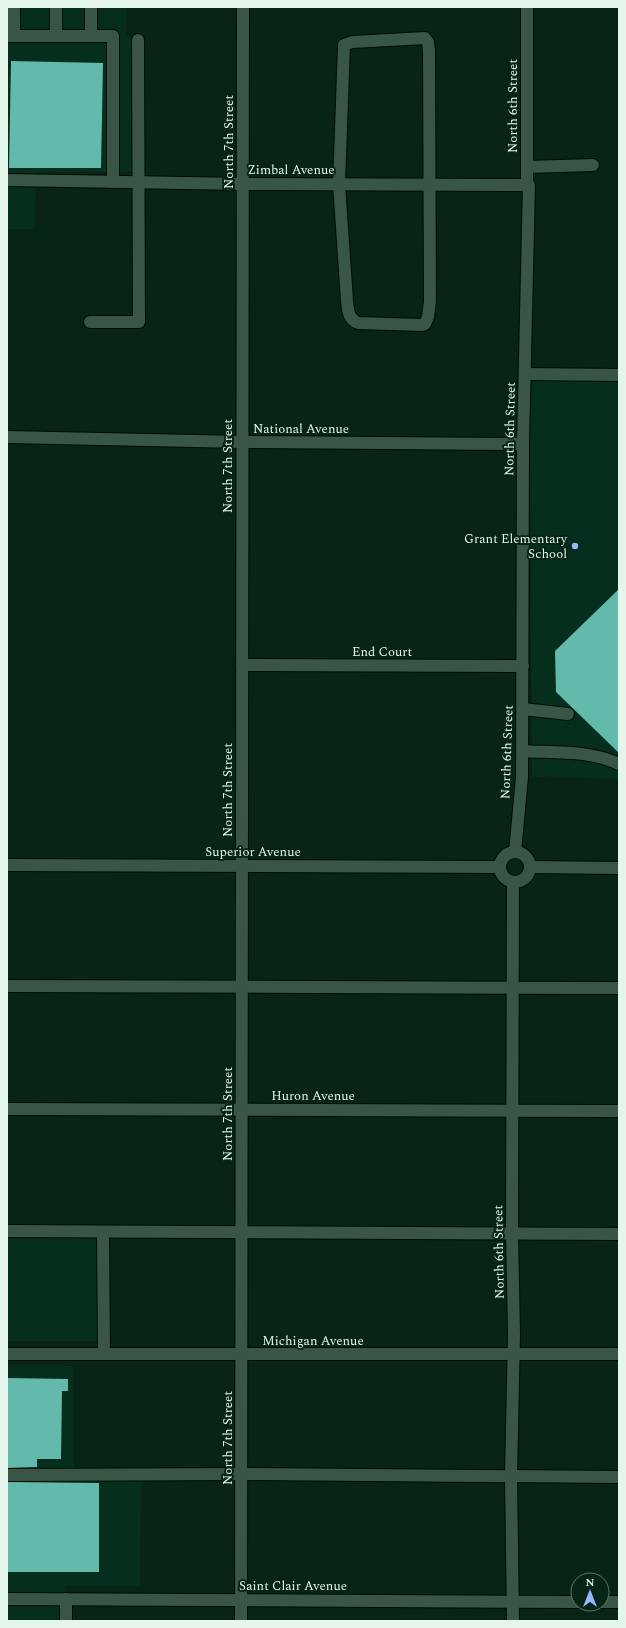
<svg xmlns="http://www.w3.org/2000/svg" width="626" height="1628" font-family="Spectral,serif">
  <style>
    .built { fill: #062e1d }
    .building { fill: #63baac }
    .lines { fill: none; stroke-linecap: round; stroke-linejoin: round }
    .minor-casing { stroke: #000d04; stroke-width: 14 }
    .minor { stroke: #385546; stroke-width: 12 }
    .poi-dot { fill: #96b6fd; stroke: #072417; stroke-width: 1.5 }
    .labels { text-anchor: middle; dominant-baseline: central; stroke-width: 4; stroke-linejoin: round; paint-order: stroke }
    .street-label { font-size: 13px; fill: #e4f5eb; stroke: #072417 }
    .poi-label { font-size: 13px; fill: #e4f5eb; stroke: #072417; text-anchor: end }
  </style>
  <rect width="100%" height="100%" fill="#072417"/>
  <!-- built -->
  <g class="built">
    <polygon points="7,7 126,7 126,36 135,37 137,172 36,172 35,229 7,229"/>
    <polygon points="535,380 619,380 619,779 532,777 530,397 532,383"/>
    <polygon points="7,1235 99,1235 100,1341 7,1341"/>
    <polygon points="7,1365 73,1366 74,1479 141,1480 140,1586 65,1586 64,1621 7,1621"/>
  </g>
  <!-- building -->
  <g class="building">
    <polygon points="11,61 103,63 101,168 9,168"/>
    <polygon points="619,589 619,753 556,692 555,651"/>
    <polygon points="7,1378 68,1379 68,1391 62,1391 61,1459 37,1459 37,1467 7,1468"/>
    <polygon points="7,1482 99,1483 99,1572 7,1572"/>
  </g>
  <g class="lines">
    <defs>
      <g id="minor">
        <polyline points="14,7 14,36"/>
        <polyline points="91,7 91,36"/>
        <polyline points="7,36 113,36 113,182"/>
        <polyline points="56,36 56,7"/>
        <path d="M 425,38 L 428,42 L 429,51 L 430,301 L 428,317 L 425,324 L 422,325 L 358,323 C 348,319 348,310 347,301 L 339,184 L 344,45 L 352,42 Z"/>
        <polyline points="527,167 593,165"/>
        <polyline points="7,180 243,184 527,185"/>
        <polyline points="90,322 139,322 138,40"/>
        <polyline points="525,374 619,375"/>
        <polyline points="7,437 242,442 523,444"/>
        <polyline points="242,665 523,666"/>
        <polyline points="523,709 568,714"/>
        <path d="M 522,751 C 554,753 590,750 619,764"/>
        <polyline points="515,852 522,777 523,444 529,185 527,185 527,7"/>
        <circle cx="515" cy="867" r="15"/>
        <polyline points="7,865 500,867"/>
        <polyline points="530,867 619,868"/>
        <polyline points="7,986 619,988"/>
        <polyline points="7,1109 619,1111"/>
        <polyline points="7,1231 619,1234"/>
        <polyline points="103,1232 104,1354"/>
        <polyline points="7,1354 619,1354"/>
        <polyline points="7,1475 242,1474 619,1477"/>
        <polyline points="7,1599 578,1602"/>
        <polyline points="602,1602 619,1602"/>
        <polyline points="66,1621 66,1599"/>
        <polyline points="241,1621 243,7"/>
        <polyline points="513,1621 511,1477 514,1334 512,1233 513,882"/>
      </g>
    </defs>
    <!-- minor casing -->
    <use href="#minor" class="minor-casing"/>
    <!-- minor -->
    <use href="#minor" class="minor"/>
  </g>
  <!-- markers -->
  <circle class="poi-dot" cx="575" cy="546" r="4"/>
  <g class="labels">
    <!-- street labels -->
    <g class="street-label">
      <text transform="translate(513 106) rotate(-90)">North 6th Street</text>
      <text transform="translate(229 142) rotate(-90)">North 7th Street</text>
      <text x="291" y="170">Zimbal Avenue</text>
      <text x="301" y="429">National Avenue</text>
      <text transform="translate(510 429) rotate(-89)">North 6th Street</text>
      <text transform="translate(228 466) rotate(-90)">North 7th Street</text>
      <text x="382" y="652">End Court</text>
      <text transform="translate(507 752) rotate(-88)">North 6th Street</text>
      <text transform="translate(228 790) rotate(-90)">North 7th Street</text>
      <text x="253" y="852">Superior Avenue</text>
      <text x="313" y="1096">Huron Avenue</text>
      <text transform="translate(228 1114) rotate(-90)">North 7th Street</text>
      <text transform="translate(499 1252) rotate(-91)">North 6th Street</text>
      <text x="313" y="1341">Michigan Avenue</text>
      <text transform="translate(228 1438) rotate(-90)">North 7th Street</text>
      <text x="293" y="1586">Saint Clair Avenue</text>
    </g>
    <!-- poi labels -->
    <g class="poi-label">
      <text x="567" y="539">Grant Elementary<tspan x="567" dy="15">School</tspan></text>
    </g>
  </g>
  <!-- border -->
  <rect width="626" height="1628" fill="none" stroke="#e4f5eb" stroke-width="16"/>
  <!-- north arrow -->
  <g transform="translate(590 1592)"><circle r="19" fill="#072417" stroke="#5f786c"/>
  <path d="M0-3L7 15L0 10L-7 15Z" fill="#96b6fd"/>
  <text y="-6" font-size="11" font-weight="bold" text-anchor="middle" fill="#e4f5eb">N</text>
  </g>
</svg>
